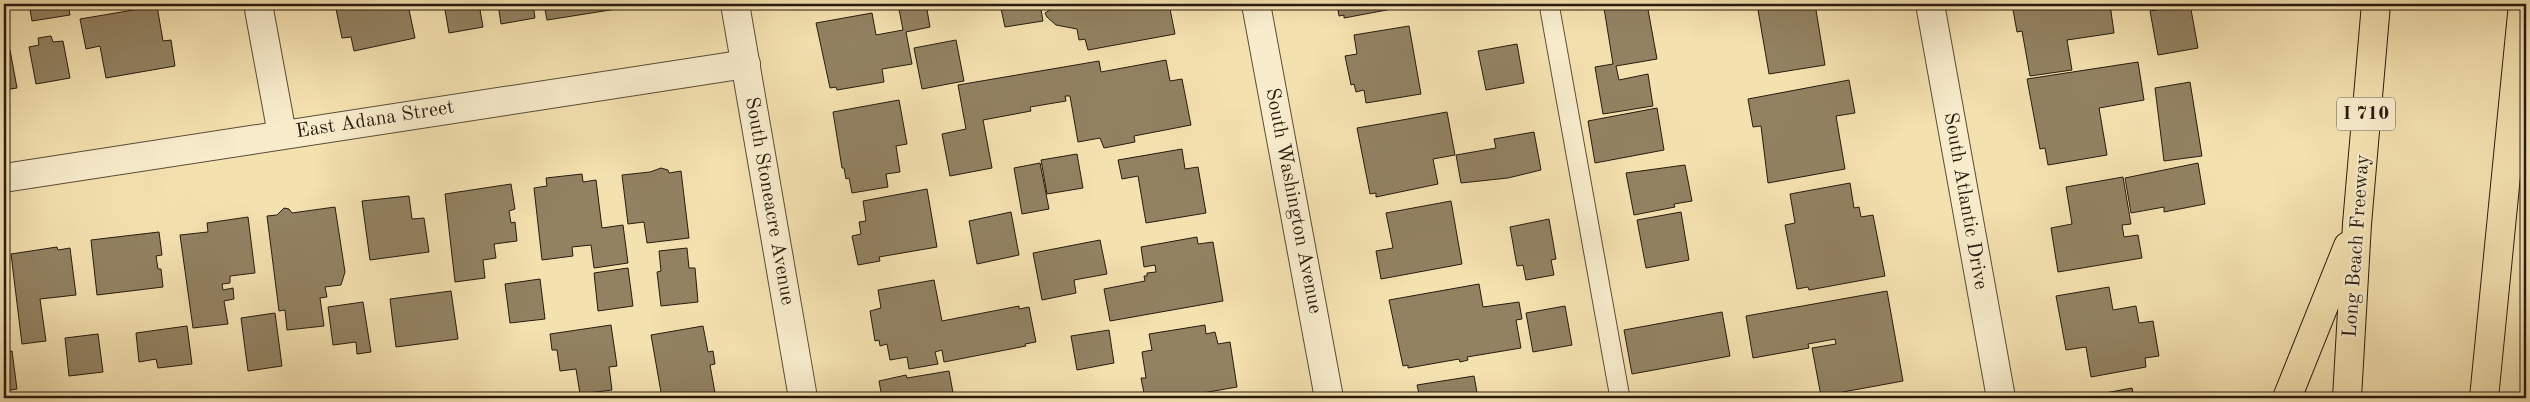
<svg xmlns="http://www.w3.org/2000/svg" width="2530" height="402" font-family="'Old Standard TT',serif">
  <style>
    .building { fill: #928262; stroke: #281b0d }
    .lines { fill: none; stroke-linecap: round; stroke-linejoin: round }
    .lane-casing { stroke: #5b4c36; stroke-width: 21 }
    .street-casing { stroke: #5b4c36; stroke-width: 30 }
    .highway-casing { stroke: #281b0d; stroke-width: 30 }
    .lane { stroke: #f8eccc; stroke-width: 19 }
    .street { stroke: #f8eccc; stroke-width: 28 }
    .highway { stroke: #f4e1b0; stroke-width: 28 }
    .labels { text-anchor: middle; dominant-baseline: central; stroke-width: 4.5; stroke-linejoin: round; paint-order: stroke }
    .shield { fill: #f8eccc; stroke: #665a46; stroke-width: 1 }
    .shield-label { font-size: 19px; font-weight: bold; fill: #281b0d }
    .street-label { font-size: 20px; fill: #281b0d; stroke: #f8eccc }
  </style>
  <rect width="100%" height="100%" fill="#f4e1b0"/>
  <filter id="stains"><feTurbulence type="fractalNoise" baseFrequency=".004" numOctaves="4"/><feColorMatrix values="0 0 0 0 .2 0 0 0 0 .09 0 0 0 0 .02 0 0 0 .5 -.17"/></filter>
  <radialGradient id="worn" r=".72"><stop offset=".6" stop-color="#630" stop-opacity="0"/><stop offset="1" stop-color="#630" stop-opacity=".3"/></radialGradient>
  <!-- building -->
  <g class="building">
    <polygon points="29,4 68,4 70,15 32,21"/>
    <polygon points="335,4 395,4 396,7 408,5 415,38 354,51 351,37 342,38"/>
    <polygon points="444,4 479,4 483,27 449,33"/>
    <polygon points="498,4 533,4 535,18 501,24"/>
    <polygon points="544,4 641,4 642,5 547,20"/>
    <polygon points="898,4 926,4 930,27 906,32 912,64 882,69 884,82 837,90 836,87 830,88 816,23 872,13 876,35 903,30"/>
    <polygon points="1000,4 1040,4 1043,21 1005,27"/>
    <polygon points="1060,4 1169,4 1175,34 1088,50 1085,39 1079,40 1077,29 1056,25 1047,17 1045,13"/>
    <polygon points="1335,4 1391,4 1392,9 1344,18 1344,15 1339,16 1337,4"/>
    <polygon points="1626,4 1647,4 1657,59 1616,66 1619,80 1648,74 1653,106 1603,114 1595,67 1613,64 1604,8"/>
    <polygon points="1757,4 1815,4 1825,65 1769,74"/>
    <polygon points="2012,4 2110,4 2114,33 2067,40 2072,70 2030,76 2022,31 2017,32"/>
    <polygon points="2190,4 2198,48 2158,55 2150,11"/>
    <polygon points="157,6 163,41 171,40 175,66 106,78 100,46 86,49 80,19"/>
    <polygon points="1409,26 1421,94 1366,103 1364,90 1356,92 1354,84 1351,85 1345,56 1357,54 1354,35"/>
    <polygon points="51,36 53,42 63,41 70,78 36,84 29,47 39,45 38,38"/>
    <polygon points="956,40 964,81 922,89 914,48"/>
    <polygon points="1517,44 1524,83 1486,90 1478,51"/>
    <polygon points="10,50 17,88 4,90 4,51"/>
    <polygon points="1166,60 1170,81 1182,79 1191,125 1134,136 1135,142 1104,148 1100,138 1078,142 1070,96 1065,96 1066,101 1030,107 1031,111 983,120 992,168 950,176 942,134 966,129 958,85 1099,61 1101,72"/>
    <polygon points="2138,62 2144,100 2099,108 2107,155 2048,165 2045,148 2040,149 2027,79"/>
    <polygon points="1849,80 1855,113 1836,116 1845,169 1768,183 1761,126 1753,127 1748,99"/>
    <polygon points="2190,82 2202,156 2164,161 2155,88"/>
    <polygon points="899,100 907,144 896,146 900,172 886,174 888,187 852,193 849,178 846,179 844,168 842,168 833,112"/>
    <polygon points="1657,108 1664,150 1595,163 1588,121"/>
    <polygon points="1447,112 1455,155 1433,159 1438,184 1376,197 1376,193 1370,194 1357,128"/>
    <polygon points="1534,132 1541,170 1508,178 1461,183 1456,155 1496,148 1494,139"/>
    <polygon points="1182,149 1185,169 1198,167 1206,213 1146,223 1138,176 1122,179 1118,160"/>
    <polygon points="1077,154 1083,188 1047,194 1041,160"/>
    <polygon points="1040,163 1049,209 1022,214 1014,168"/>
    <polygon points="2198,163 2205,204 2164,212 2164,207 2131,213 2125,178"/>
    <polygon points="1685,165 1692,201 1674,204 1675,207 1634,215 1626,173"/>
    <polygon points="661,168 668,170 669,173 681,171 689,238 647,243 644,222 628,224 622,175 650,172"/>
    <polygon points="582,174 583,182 596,180 602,228 623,225 628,263 594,268 591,245 572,247 573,256 542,260 534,188 547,186 546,178"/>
    <polygon points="2123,177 2131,224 2122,225 2124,237 2138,235 2142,258 2058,272 2051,228 2072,224 2066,187"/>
    <polygon points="1850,183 1854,208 1859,207 1861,217 1873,215 1885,276 1809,290 1808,287 1797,289 1785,225 1795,223 1790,194"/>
    <polygon points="511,184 515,209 509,211 511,223 515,222 517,241 494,244 496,258 483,260 485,278 455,282 445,194"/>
    <polygon points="927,189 937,247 879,257 880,261 858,265 852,236 861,234 859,222 866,221 863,201"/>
    <polygon points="409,196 412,219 424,218 429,252 370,260 362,201"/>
    <polygon points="1451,201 1462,264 1381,279 1376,251 1393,248 1386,213"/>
    <polygon points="335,207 345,272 341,285 325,287 327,297 320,298 324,326 287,330 285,310 279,311 267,216 277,215 284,208 289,209 292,213"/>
    <polygon points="1011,212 1019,255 977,264 969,221"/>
    <polygon points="1681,212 1689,260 1646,268 1637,220"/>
    <polygon points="248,217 255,273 230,276 230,283 222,284 223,290 233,288 234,299 224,301 228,324 193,328 180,235 208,232 207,223"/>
    <polygon points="1549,219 1556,259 1551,260 1554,275 1526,280 1523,265 1517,266 1510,227"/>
    <polygon points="159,232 162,255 156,256 158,269 161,269 163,287 97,295 91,240"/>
    <polygon points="1197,237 1198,244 1213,242 1223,301 1110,321 1104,289 1145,281 1144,276 1147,276 1147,273 1156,272 1155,265 1144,267 1141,247"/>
    <polygon points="1100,240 1107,274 1074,280 1076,293 1042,300 1033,253"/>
    <polygon points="57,247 58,250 70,248 76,295 40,299 46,341 22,344 11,254"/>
    <polygon points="687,248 689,268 695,268 698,302 661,306 657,272 661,271 659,251"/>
    <polygon points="628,268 633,306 598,311 594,273"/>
    <polygon points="540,279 545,319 510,323 505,284"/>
    <polygon points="934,280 942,321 1019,306 1019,309 1029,307 1036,342 1025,344 1026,346 944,362 942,350 935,352 938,364 909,369 907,357 890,360 887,344 880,346 879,340 875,341 870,311 881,308 878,290"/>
    <polygon points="1479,284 1483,307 1519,302 1522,319 1516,320 1521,348 1467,357 1468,360 1460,362 1459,359 1408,368 1408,365 1403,366 1389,300"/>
    <polygon points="2109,287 2113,310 2136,306 2139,323 2153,321 2159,356 2145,358 2146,367 2091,377 2086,347 2066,350 2056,296"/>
    <polygon points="451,291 458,339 396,347 390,299"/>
    <polygon points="1887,291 1903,381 1821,396 1812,348 1836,344 1835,339 1808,344 1809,348 1753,358 1746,316"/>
    <polygon points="363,302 371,352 357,354 356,342 333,345 328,307"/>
    <polygon points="1565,306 1572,345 1533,352 1526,313"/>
    <polygon points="1722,312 1730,356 1632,374 1624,330"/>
    <polygon points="275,313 282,366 248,371 241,318"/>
    <polygon points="611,325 617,366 609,367 612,390 580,394 576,369 560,371 557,350 552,350 550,334"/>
    <polygon points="1205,325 1206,334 1215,332 1218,344 1230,342 1237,387 1174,398 1145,398 1141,378 1146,378 1142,352 1152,350 1149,334"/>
    <polygon points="187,326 192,364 158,368 156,359 139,362 136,333"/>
    <polygon points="703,326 708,352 713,351 715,364 710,365 715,393 684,398 662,398 651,335"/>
    <polygon points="1109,330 1114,363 1077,370 1071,336"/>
    <polygon points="98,334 103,372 69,376 65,338"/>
    <polygon points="12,351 17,389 4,391 4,352"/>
    <polygon points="949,371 954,398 882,398 879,381 906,375 907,378"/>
    <polygon points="1474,376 1478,398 1420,398 1417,385"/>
    <polygon points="2132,388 2134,398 2078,398"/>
    <polygon points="1512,393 1513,398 1479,398"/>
    <polygon points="1908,393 1909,398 1876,398"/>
    <polygon points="1582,395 1582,398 1562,398"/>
  </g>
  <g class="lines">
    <defs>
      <polyline id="lane" points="1549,4 1620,398"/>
      <g id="street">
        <polyline points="258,4 282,134"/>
        <polyline points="735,4 803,398"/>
        <polyline points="1256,4 1329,398"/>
        <polyline points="1930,4 2001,398"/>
        <polyline points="4,178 746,64"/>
      </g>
      <g id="highway">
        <polyline points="2287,398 2348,246"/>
        <polyline points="2347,398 2357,224 2376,4"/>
        <polyline points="2484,398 2523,4"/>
      </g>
    </defs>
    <!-- lane casing -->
    <use href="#lane" class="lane-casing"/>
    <!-- street casing -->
    <use href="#street" class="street-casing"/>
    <!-- highway casing -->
    <use href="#highway" class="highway-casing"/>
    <!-- lane -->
    <use href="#lane" class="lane"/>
    <!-- street -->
    <use href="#street" class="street"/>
    <!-- highway -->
    <use href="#highway" class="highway"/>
  </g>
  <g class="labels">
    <!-- shield labels -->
    <rect class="shield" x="2337" y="97.5" width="58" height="33" rx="4"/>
    <g class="shield-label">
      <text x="2366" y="114">I 710</text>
    </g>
    <!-- street labels -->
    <g class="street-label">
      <text transform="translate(375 120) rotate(-9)">East Adana Street</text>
      <text transform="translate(769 201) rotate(80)">South Stoneacre Avenue</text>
      <text transform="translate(1293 201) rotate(79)">South Washington Avenue</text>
      <text transform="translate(1965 201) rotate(80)">South Atlantic Drive</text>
      <text transform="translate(2357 246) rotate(-86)">Long Beach Freeway</text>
    </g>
  </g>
  <!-- margin -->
  <rect width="2530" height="402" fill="none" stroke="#f4e1b0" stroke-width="20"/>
  <rect x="5" y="5" width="2520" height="392" fill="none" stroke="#281b0d" stroke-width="2.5"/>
  <rect x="10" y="10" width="2510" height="382" fill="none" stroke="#281b0d"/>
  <rect width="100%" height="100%" filter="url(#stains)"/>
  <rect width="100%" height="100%" fill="url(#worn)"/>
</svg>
